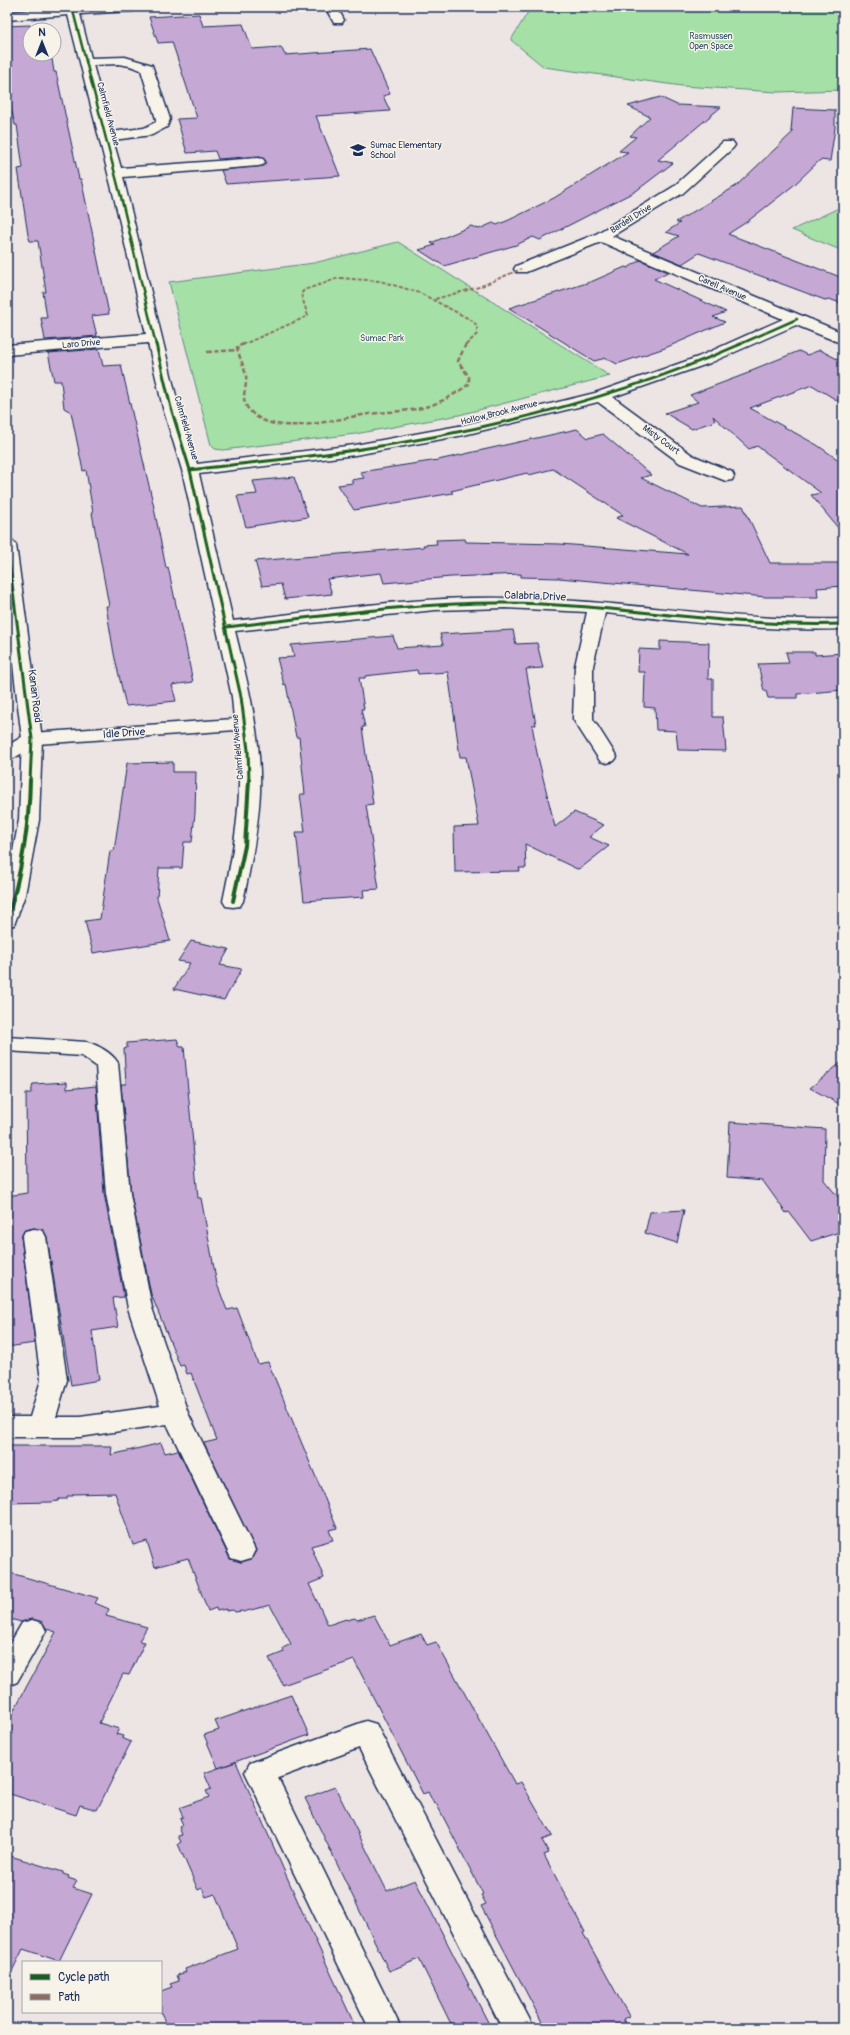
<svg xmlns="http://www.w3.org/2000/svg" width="850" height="2035" font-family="Pangolin,sans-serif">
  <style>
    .green { fill: #a5e0a6; stroke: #608882 }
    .building { fill: #c6a8d4; stroke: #1b2f5e }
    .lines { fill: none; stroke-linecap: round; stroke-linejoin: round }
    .minor-casing { stroke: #1b2f5e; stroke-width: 3 }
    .major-casing { stroke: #1b2f5e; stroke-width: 3 }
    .minor { fill: #f7f3e8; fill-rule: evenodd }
    .major { fill: #f7f3e8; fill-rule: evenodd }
    .quiet-far1 { stroke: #8d6e63; stroke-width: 2; stroke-dasharray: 4 2; stroke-linecap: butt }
    .quiet { stroke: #8d6e63; stroke-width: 2.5; stroke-dasharray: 5 2.5; stroke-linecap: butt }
    .cycleway-far2-casing { stroke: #f7f3e8; stroke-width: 4 }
    .cycleway-far1-casing { stroke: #f7f3e8; stroke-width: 5 }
    .cycleway-casing { stroke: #f7f3e8; stroke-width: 6 }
    .cycleway-far2 { stroke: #1b5e20; stroke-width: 2.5 }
    .cycleway-far1 { stroke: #1b5e20; stroke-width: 3 }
    .cycleway { stroke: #1b5e20; stroke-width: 4 }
    .labels { text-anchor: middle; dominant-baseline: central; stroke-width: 3; stroke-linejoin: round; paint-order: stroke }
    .far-park-label { font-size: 9px; fill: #37526c; stroke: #f7f3e8 }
    .far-street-label { font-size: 9px; fill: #1b2f5e; stroke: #f7f3e8 }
    .far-poi-label { font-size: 9px; fill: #1b2f5e; stroke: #f7f3e8; text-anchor: start }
    .street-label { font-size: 11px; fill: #1b2f5e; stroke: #f7f3e8 }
  </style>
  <rect width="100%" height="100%" fill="#ede4e4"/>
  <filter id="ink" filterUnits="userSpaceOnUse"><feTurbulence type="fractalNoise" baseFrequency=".025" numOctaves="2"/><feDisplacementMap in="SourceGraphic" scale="8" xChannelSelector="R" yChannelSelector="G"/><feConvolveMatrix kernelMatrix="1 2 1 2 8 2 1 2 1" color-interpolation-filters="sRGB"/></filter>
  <g filter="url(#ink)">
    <!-- green -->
    <g class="green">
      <polygon points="546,7 843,7 843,90 777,92 682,86 544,67 511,40 528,12"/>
      <polygon points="843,206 843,251 792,230"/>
      <polygon points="398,242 610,376 459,415 355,434 223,450 215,449 211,445 169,282 314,263"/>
    </g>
    <!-- building -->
    <g class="building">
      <polygon points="199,14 203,26 243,24 252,49 281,47 285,55 370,49 390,94 383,96 390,111 316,116 340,176 226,184 221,170 263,166 266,161 263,158 258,156 218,159 215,151 187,153 177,119 197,118 172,42 158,43 149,17"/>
      <polygon points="30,25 30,54 36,54 37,59 52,59 54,72 56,72 79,179 81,179 83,188 109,314 92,316 97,336 45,340 41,318 47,318 43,292 46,292 38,241 30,241 28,235 18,169 23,168 17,125 15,125 7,90 7,26"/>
      <polygon points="660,97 677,105 721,107 658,160 673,163 636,191 540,240 533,237 516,245 444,266 419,250 435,245 431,243 471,226 479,229 493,223 497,225 509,220 554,198 628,152 619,151 636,137 630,136 650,117 628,106"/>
      <polygon points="793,108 835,110 835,128 830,161 820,160 794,185 748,221 728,234 843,278 843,304 829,299 825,300 699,253 682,264 653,252 679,236 666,232 680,223 676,222 736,186 793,132 791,131"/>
      <polygon points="640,260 668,272 654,279 656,280 726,312 713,317 725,322 665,348 617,364 606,358 594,361 509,308 593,281 625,267 628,268"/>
      <polygon points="99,349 103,366 121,365 153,503 166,568 168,567 182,633 183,633 193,682 172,685 176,701 126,706 114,654 106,606 109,606 92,513 93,513 86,470 83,471 71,412 64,408 61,381 54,381 48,353"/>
      <polygon points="820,350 843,362 843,404 812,385 750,408 817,445 843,463 843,534 811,495 821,493 757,446 749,449 713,416 715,421 692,429 665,413 698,402 690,395 751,372 749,371 799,351 807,355"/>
      <polygon points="577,429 588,438 603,434 651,475 641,478 702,508 743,506 770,563 843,563 843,586 817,588 818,597 766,597 559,578 521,577 521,574 451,577 384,583 381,573 327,579 332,594 285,599 281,584 262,586 255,561 424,547 423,545 437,544 436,540 465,539 466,542 560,544 688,554 616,518 623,515 553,469 529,475 527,473 451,491 453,493 354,510 338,485 353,483 351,480 364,478 360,472 438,460"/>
      <polygon points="294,477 308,517 246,527 237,496 257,494 253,481"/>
      <polygon points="513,630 516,644 537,643 543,668 526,669 536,725 532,725 537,753 555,827 574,812 604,825 589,837 609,846 581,868 577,869 525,844 526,868 519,868 520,871 455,872 454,827 479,826 466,757 460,757 448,672 418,674 417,670 365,676 365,678 359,678 364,709 361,709 365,727 362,727 373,804 366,805 379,889 363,890 364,897 304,901 296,832 305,832 300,794 305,794 299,737 296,737 286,684 284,685 277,658 294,657 291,645 393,636 397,648 443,645 440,634"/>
      <polygon points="660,641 709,643 708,679 713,679 713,717 723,717 726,751 678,750 676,731 656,730 655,708 644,707 645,672 638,672 639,649 660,650"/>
      <polygon points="786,652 815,652 815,655 843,653 843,690 797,694 797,698 768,698 766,691 764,691 758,664 789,663"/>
      <polygon points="173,762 173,772 196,772 195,813 192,842 184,842 182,868 159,868 157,898 170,941 93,953 85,921 100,919 110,851 114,851 127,763"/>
      <polygon points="191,941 229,949 220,965 242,969 224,1000 174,989 190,963 178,961"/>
      <polygon points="177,1039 180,1047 184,1047 198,1198 201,1198 217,1284 227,1310 237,1308 258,1364 268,1362 337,1528 329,1530 333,1540 311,1546 324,1578 309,1584 328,1625 346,1619 347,1620 355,1618 357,1620 374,1615 390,1645 421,1634 427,1645 436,1642 515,1784 521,1782 552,1836 542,1840 549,1853 544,1855 585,1932 583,1933 629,2016 623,2019 628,2028 545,2028 481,1906 486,1904 481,1895 483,1894 436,1803 434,1804 428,1792 423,1794 354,1660 283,1685 269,1658 284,1652 283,1648 291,1644 270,1605 243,1612 242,1611 235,1612 233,1610 226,1611 226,1609 217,1611 216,1608 208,1611 188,1558 155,1567 147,1541 133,1545 115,1493 73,1494 73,1496 67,1496 67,1499 59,1499 58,1501 51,1502 7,1503 7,1446 112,1446 111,1455 161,1443 165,1453 178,1450 230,1559 241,1562 251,1559 256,1551 204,1443 217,1440 191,1373 187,1374 184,1365 180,1366 151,1294 131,1194 121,1084 126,1084 124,1049 127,1048 127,1043"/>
      <polygon points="843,1061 843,1106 810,1088"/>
      <polygon points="67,1082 67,1089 96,1086 104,1194 124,1297 113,1298 118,1327 92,1331 99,1380 71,1385 47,1237 43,1230 34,1228 25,1230 21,1237 35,1343 7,1347 7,1196 27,1193 26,1093 31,1093 33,1084"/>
      <polygon points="730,1122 825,1129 824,1180 843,1203 843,1231 811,1241 789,1212 786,1213 763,1181 727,1178"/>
      <polygon points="684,1210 677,1243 645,1233 650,1212"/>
      <polygon points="7,1572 98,1598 95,1603 109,1609 106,1616 147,1627 139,1641 145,1642 129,1675 123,1674 99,1723 119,1729 116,1734 123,1736 122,1738 131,1742 97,1810 80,1805 76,1815 7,1793 7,1723 56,1632 47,1629 42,1622 32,1619 21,1622 7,1618"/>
      <polygon points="291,1695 309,1735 218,1768 204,1735 219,1730 215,1721"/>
      <polygon points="236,1762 302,1911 356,2028 167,2028 161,2012 161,1991 172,1987 170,1984 179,1981 177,1975 186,1972 185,1969 238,1949 215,1894 206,1897 202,1888 198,1890 178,1844 181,1842 178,1836 182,1835 179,1827 183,1825 180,1818 183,1817 179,1808 209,1797 206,1791 211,1789 204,1773"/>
      <polygon points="335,1787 387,1891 415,1880 491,2028 453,2028 419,1959 389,1971 305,1798"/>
      <polygon points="7,1855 63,1872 63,1874 69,1876 68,1878 77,1881 73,1888 92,1894 59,1961 23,1949 7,1981"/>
    </g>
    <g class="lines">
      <defs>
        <g id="minor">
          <path d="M 73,7 L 139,7 L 133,11 L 80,14 L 91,58 L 125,57 L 152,65 L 170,119 L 167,127 L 152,135 L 113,140 L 121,168 L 258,158 L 263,159 L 265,162 L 263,165 L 258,166 L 123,177 L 179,408 L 197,464 L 355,445 L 464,425 L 595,393 L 698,357 L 783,319 L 601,242 L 526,272 L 516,272 L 514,269 L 516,266 L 596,234 L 673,187 L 723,142 L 733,142 L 735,145 L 733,148 L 683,193 L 612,236 L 843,333 L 843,344 L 796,325 L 710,363 L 613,397 L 692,455 L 732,472 L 734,476 L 732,480 L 726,481 L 680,463 L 598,402 L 464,435 L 355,455 L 199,474 L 233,621 C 323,611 414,596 506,598 C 619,599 730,622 843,619 L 843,629 C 763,632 684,621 605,613 L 593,666 L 593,719 L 617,757 L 614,761 L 607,763 L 600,761 L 573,719 L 575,666 L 587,612 L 505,608 L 435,610 L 235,631 C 248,684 262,739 260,793 C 258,830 251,865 243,901 L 240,906 L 233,907 L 226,906 L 223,901 C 236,840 244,793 236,730 L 37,744 L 14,758 L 7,760 L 7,746 L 25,735 L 32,733 L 234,719 L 232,697 L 182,470 L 163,408 L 148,343 L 7,355 L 7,345 L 146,334 L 114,197 L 68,15 L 7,20 L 7,12 ZM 118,64 L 130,66 L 141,70 L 156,119 L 156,122 L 144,128 L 111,132 L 93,65 Z"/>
          <polygon points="325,7 337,7 344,20 342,23 334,23"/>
          <path d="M 7,1037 L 87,1042 C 98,1045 112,1053 118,1063 L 130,1194 L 152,1308 L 188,1413 L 255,1550 L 251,1558 L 241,1561 L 231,1558 L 167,1424 L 80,1437 L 7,1437 L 7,1417 L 30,1417 L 41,1380 L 22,1237 L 25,1231 L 34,1229 L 43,1231 L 46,1237 L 67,1380 L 56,1417 L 80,1417 L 160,1406 L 128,1308 L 106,1194 L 96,1066 L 82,1056 L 7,1051 Z"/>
          <polygon points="32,1620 42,1623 46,1631 17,1682 7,1686 7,1649 22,1623"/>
          <polygon points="366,1721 376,1724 534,2028 502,2028 359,1748 278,1778 401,2028 369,2028 245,1772 250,1763"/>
        </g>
        <polygon id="major" points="7,540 13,541 16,545 42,739 39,820 25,895 14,925 7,926 7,882 19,820 22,739 7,615"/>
      </defs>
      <!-- minor casing -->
      <use href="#minor" class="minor-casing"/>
      <!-- major casing -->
      <use href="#major" class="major-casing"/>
      <!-- minor -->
      <use href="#minor" class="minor"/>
      <!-- major -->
      <use href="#major" class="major"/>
      <!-- quiet-far1 -->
      <g class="quiet-far1">
        <polyline points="435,299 479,287 521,269"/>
        <polyline points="242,345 308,316 301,294 304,290 339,278 380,281 420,293 473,321 477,326 477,334 466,345"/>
      </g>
      <!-- quiet -->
      <g class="quiet">
        <path d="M 244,344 L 237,347 C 239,357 244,366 246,376 C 248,389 238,397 250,411 C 276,439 336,418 369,414 C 390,411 409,412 429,406 C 444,401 457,393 469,384 L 469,377 L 458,361 L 466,344"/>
        <polyline points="207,352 237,350"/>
      </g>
      <defs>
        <g id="cycleway-far2">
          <polyline points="73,11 121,197 156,345"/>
          <polyline points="738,345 797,319"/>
        </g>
        <g id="cycleway-far1">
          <polyline points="156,344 171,408 190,470 241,697 248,750 249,781"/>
          <path d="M 190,470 C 245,463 300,458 355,450 C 484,431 621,397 741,344"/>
          <polyline points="7,545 32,739 30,781"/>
          <path d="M 226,627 C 319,617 411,602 505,603 C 618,604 730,628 843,624"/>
        </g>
        <g id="cycleway">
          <polyline points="233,901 245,846 249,780"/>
          <path d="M 7,920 C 21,875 29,828 30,780"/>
        </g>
      </defs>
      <!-- cycleway-far2 casing -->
      <use href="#cycleway-far2" class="cycleway-far2-casing"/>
      <!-- cycleway-far1 casing -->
      <use href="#cycleway-far1" class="cycleway-far1-casing"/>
      <!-- cycleway casing -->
      <use href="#cycleway" class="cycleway-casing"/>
      <!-- cycleway-far2 -->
      <use href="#cycleway-far2" class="cycleway-far2"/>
      <!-- cycleway-far1 -->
      <use href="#cycleway-far1" class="cycleway-far1"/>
      <!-- cycleway -->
      <use href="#cycleway" class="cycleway"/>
    </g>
  </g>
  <!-- icons -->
  <defs>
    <symbol id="school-bare" viewBox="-9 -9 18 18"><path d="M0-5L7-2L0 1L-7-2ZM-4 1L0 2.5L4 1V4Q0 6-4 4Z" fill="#1b2f5e" stroke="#f7f3e8" stroke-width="2.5" paint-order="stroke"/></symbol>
  </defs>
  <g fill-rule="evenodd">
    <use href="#school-bare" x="347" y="139" width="22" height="22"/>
  </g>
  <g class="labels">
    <!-- far-park labels -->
    <g class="far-park-label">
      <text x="711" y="36">Rasmussen<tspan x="711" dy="10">Open Space</tspan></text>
      <text x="382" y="338">Sumac Park</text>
    </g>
    <!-- far-street labels -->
    <g class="far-street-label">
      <text transform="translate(108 114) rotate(75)">Calmfield Avenue</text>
      <text transform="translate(631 219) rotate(-32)">Bardell Drive</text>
      <text transform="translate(722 288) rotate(23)">Carell Avenue</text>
      <text transform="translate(81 344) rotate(-5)">Laro Drive</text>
      <text transform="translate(499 413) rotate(-14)">Hollow Brook Avenue</text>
      <text transform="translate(186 428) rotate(74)">Calmfield Avenue</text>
      <text transform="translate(661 440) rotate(36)">Misty Court</text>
      <text transform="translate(238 747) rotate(-95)">Calmfield Avenue</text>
    </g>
    <!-- far-poi labels -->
    <g class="far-poi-label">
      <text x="370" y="145">Sumac Elementary<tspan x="370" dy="10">School</tspan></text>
    </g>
    <!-- street labels -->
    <g class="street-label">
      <text transform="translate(535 596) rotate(2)">Calabria Drive</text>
      <text transform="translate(35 696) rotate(83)">Kanan Road</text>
      <text transform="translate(124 733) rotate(-4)">Idle Drive</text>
    </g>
  </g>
  <!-- margin -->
  <rect width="850" height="2035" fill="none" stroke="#f7f3e8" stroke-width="24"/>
  <rect x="12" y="12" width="826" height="2011" fill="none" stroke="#1b2f5e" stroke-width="1.5" filter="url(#ink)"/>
  <!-- legend -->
  <rect x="22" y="1961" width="140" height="52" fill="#f7f3e8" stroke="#9fa5b1"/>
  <rect x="30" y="1974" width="20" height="6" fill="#1b5e20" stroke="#9fa5b1"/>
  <text x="58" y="1981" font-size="12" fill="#1b2f5e">Cycle path</text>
  <rect x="30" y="1994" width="20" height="6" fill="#8d6e63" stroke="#9fa5b1"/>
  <text x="58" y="2001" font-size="12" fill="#1b2f5e">Path</text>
  <!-- north arrow -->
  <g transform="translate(42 42)"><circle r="19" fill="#f7f3e8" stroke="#9fa5b1"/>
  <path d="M0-3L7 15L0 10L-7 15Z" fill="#1b2f5e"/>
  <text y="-6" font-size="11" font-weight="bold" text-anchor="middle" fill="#1b2f5e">N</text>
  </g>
</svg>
